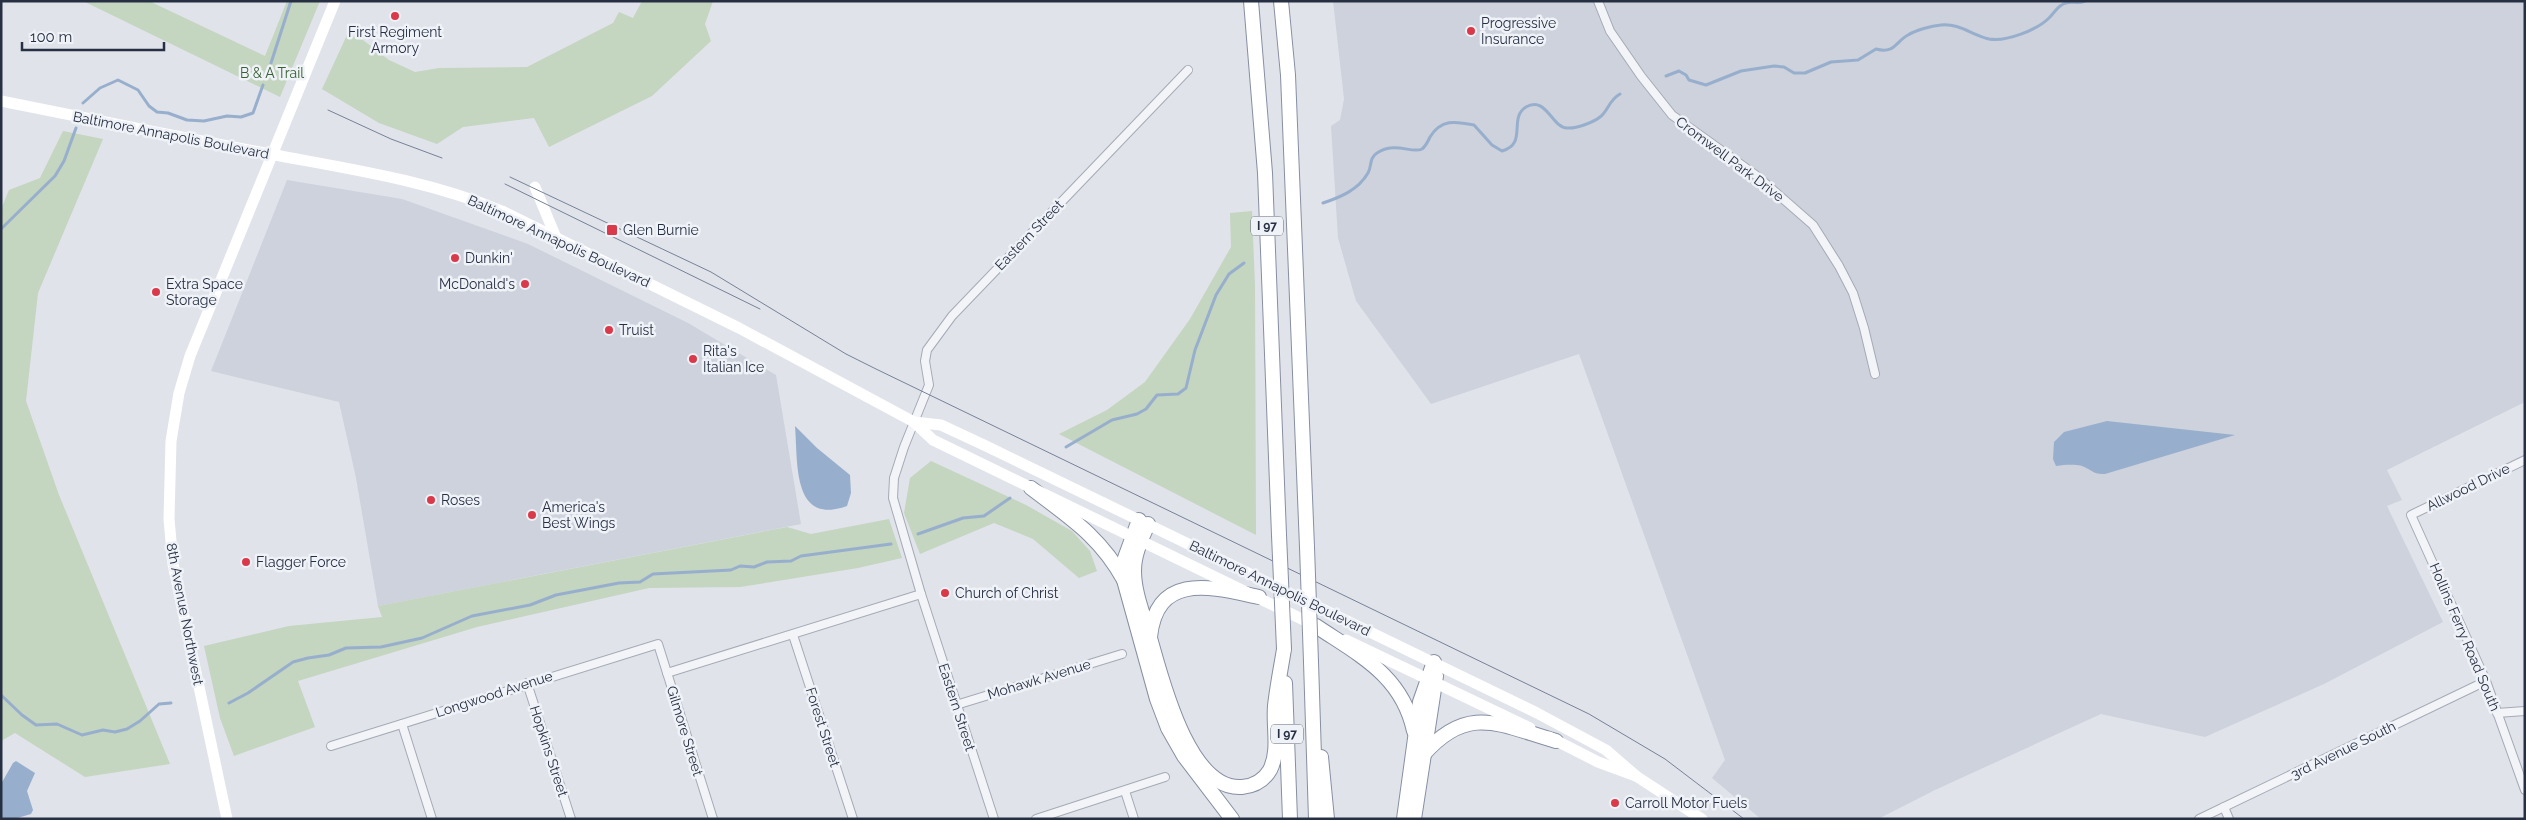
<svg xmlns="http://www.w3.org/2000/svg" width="2526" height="820" font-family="Raleway,sans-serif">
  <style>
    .built { fill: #cdd2dc }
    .green { fill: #c4d5c0 }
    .water { fill: #97afcd }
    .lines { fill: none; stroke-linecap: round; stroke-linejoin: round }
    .stream { stroke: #97afcd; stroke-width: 3 }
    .street-casing { stroke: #a5aab5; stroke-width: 10 }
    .highway-casing { stroke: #868fa2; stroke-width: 16 }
    .street { stroke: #f3f4f8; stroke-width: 8 }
    .secondary { stroke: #fff; stroke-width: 11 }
    .highway { stroke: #fff; stroke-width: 14 }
    .tram { stroke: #778195; stroke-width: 1 }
    .highway-bridge-casing { stroke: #868fa2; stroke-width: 16; stroke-linecap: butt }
    .highway-bridge { stroke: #fff; stroke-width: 14 }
    .poi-dot { fill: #da394a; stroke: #eff2f7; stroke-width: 2 }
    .labels { text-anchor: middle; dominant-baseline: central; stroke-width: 5; stroke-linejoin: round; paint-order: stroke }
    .shield { fill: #eff2f7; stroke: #636a79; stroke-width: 1 }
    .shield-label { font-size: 12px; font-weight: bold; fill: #273043 }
    .poi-label { font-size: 14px; fill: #273043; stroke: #eff2f7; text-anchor: start }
    .park-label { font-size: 14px; fill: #396033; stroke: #eff2f7 }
    .street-label { font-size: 14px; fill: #273043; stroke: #eff2f7 }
  </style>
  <rect width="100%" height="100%" fill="#e0e3ea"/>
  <!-- built -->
  <g class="built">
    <polygon points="1333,1 2525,1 2525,402 2387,470 2402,500 2387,506 2443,622 2324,684 2205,737 2101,714 1935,790 1878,819 1761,819 1712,778 1725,760 1579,354 1431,404 1356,301 1338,238 1331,126 1340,120 1344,99"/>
    <polygon points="287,180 402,199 528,244 688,323 776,375 801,524 378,606 356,478 339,402 211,371"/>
  </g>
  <!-- green -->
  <g class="green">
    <polygon points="83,1 149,1 265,56 287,1 320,1 280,97"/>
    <polygon points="642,1 713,1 705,24 711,41 652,96 549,147 534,118 463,127 437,144 379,123 322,89 347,35 363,40 389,60 415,72 439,68 527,67 613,23 619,12 633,18"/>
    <polygon points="63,131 103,139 38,293 26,401 59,495 170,764 85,777 15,733 1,741 1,209 9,190 40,178"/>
    <polygon points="1252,211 1255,286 1256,535 1059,434 1107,410 1145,382 1190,319 1231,247 1230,213"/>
    <polygon points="931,461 1026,505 1072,531 1090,551 1097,571 1079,578 1033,539 994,523 920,554 904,513 910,478"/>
    <polygon points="889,519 902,558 858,568 740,587 649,588 477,627 298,681 315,727 234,756 220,718 204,646 289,626 382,617 378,606 787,527 811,534"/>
  </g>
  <!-- water -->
  <g class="water">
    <path d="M 2107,421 L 2235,435 L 2105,474 C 2093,475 2091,469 2082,466 C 2073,464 2065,465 2056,466 L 2053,459 L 2054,442 L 2064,432 Z"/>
    <path d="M 795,426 L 817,448 L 850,475 L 851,493 L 847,506 C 792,526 798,462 795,426 Z"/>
    <polygon points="16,761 35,773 27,791 33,810 31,814 14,819 1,819 1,784 13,763"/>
  </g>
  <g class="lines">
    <!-- stream -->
    <g class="stream">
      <polyline points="271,63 291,1"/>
      <path d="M 1666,76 L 1679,71 L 1686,75 L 1689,80 L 1706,85 L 1741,71 L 1774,66 L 1784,67 L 1794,73 L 1805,73 L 1831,62 L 1858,60 L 1876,49 C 1895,54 1895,42 1908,35 C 1916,30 1931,26 1941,25 C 1959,23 1972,35 1989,39 C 2006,42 2037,30 2049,18 C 2054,13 2059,4 2066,3 C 2072,1 2078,4 2085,1"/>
      <polyline points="83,103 100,88 118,80 138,90 149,106 157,112 168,113 187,120 204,121 227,116 241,117 253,113 263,85"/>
      <path d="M 1323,203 C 1341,197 1358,190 1368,173 C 1372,166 1369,158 1377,153 C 1395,141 1412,154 1422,149 C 1426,146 1428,141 1430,137 C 1441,119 1455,121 1474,125 L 1492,145 L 1502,151 C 1528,144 1508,118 1526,107 C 1546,95 1552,128 1567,128 C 1576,129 1594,122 1600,117 C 1608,111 1609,100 1620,94"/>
      <polyline points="1,229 55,176 64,161 76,128"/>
      <polyline points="1066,447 1112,420 1137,414 1146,409 1157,395 1178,394 1186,388 1195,350 1216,295 1229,274 1244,263"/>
      <polyline points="918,534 963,518 984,516 1010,498"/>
      <polyline points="1,695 22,715 36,725 57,724 82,735 103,730 115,732 127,729 140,721 159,704 171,703"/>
      <polyline points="229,703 248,693 293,662 308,658 329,655 346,648 381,647 422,638 472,616 530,605 556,595 619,583 640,582 653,574 731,570 740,566 754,567 767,562 791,561 801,556 891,544"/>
    </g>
    <defs>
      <g id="street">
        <polyline points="1598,1 1610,31 1641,76 1672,115 1757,176 1813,225 1839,266 1853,293 1864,328 1875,374"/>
        <polyline points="2525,460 2411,515 2486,681 2525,790"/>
        <polyline points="793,635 853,819"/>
        <polyline points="667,673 921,594"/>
        <polyline points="527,683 571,819"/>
        <polyline points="956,705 1122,654"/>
        <polyline points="2497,713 2525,711"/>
        <polyline points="402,724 432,819"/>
        <polyline points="331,746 658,644 713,819"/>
        <polyline points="1125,791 1134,819"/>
        <polyline points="2224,807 2229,819"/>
        <polyline points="994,819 921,594 893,498 894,478 904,447 929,385 925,361 927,350 952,316 1188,70"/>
        <polyline points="1036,819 1165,777"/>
        <polyline points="2199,819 2486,681"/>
      </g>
      <g id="highway">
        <polyline points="1251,1 1265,173 1279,535"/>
        <polyline points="1281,1 1288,75 1307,547"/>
        <path d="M 1031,488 C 1069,517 1100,536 1124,580"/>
        <polyline points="1139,520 1125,558 1124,580 1157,699 1168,728 1184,756 1232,819"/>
        <path d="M 1148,524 C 1141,540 1134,554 1134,571 C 1134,593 1144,616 1150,638 C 1161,676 1188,791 1242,787 C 1254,786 1264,780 1270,770 C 1280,750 1273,727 1275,706 C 1277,687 1281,668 1284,649"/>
        <path d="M 1316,626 C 1359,655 1402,675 1414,731"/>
        <path d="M 1150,637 C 1157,570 1215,588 1259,597"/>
        <polyline points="1311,662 1316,819"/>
        <polyline points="1285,683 1290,819"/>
        <path d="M 1423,755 C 1468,703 1500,725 1556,741"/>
        <polyline points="1321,757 1327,819"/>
        <polyline points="1404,819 1420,702 1434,662"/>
        <polyline points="1414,819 1436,676"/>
      </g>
    </defs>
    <!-- street casing -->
    <use href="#street" class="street-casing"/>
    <!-- highway casing -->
    <use href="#highway" class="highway-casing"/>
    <!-- street -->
    <use href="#street" class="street"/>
    <!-- secondary -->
    <g class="secondary">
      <path d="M 1,101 C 91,119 180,137 270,154 C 349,169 427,180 502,211 L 739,328 L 914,422 L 933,440 L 1316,626"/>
      <polyline points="535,187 557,240"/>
      <polyline points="914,422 941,425 986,446 1537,713 1606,750 1636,776 1702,819"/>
      <polyline points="1346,640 1530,728"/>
      <polyline points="1549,737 1598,762 1636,776"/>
      <polyline points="227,819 173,564 169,519 171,441 179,393 190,356 335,1"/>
    </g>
    <!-- highway -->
    <use href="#highway" class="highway"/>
    <!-- tram -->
    <g class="tram">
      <polyline points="328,110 391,139 442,158"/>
      <polyline points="510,177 711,272 846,354 876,369 1589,714 1665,759 1744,819"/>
      <polyline points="505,184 760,309"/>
    </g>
    <defs>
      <g id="highway-bridge">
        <polyline points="1279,535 1284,649"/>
        <polyline points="1307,547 1311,662"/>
      </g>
    </defs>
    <!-- highway-bridge casing -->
    <use href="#highway-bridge" class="highway-bridge-casing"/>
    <!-- highway-bridge -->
    <use href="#highway-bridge" class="highway-bridge"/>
  </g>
  <!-- markers -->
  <g class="poi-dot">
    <circle cx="395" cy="16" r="5"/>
    <circle cx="1471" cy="31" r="5"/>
    <rect x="606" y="224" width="12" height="12" rx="2.5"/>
    <circle cx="455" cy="258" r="5"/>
    <circle cx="525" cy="284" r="5"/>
    <circle cx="156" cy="292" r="5"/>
    <circle cx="609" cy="330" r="5"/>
    <circle cx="693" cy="359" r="5"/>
    <circle cx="431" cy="500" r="5"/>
    <circle cx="532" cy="515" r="5"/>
    <circle cx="246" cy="562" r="5"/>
    <circle cx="945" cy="593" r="5"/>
    <circle cx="1615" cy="803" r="5"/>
  </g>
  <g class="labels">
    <!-- shield labels -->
    <g class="shield">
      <rect x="1251" y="216.5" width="32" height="19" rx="4"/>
      <rect x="1271" y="724.5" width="32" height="19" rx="4"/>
    </g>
    <g class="shield-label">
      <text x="1267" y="226">I 97</text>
      <text x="1287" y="734">I 97</text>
    </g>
    <!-- poi labels -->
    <g class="poi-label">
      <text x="1481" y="23">Progressive<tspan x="1481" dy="16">Insurance</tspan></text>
      <text x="395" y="32" text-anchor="middle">First Regiment<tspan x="395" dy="16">Armory</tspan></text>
      <text x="623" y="230">Glen Burnie</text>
      <text x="465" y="258">Dunkin'</text>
      <text x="166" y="284">Extra Space<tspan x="166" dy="16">Storage</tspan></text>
      <text x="515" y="284" text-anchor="end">McDonald's</text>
      <text x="619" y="330">Truist</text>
      <text x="703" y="351">Rita's<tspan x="703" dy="16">Italian Ice</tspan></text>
      <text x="441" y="500">Roses</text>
      <text x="542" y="507">America's<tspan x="542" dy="16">Best Wings</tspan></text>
      <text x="256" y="562">Flagger Force</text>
      <text x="955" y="593">Church of Christ</text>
      <text x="1625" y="803">Carroll Motor Fuels</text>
    </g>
    <!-- park labels -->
    <g class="park-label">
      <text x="272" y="73">B &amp; A Trail</text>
    </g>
    <!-- street labels -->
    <g class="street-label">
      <text transform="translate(171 135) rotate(11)">Baltimore Annapolis Boulevard</text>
      <text transform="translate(1730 159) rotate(37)">Cromwell Park Drive</text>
      <text transform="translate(1029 235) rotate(-46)">Eastern Street</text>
      <text transform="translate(559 241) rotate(25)">Baltimore Annapolis Boulevard</text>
      <text transform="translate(2468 487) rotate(-26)">Allwood Drive</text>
      <text transform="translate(1280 588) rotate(26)">Baltimore Annapolis Boulevard</text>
      <text transform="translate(185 614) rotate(79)">8th Avenue Northwest</text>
      <text transform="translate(2465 637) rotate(67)">Hollins Ferry Road South</text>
      <text transform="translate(1039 679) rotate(-17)">Mohawk Avenue</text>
      <text transform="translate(494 694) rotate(-18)">Longwood Avenue</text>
      <text transform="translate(957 707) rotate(72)">Eastern Street</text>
      <text transform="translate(823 727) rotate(72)">Forest Street</text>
      <text transform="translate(685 731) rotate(73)">Gilmore Street</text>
      <text transform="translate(2343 750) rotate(-26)">3rd Avenue South</text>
      <text transform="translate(549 751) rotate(72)">Hopkins Street</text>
    </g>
  </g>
  <!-- border -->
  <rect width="2526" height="820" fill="none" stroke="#273043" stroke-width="5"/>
  <!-- scale -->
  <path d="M22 42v8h142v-8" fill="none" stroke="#273043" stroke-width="2.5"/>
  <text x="30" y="42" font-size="15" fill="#273043" stroke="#eff2f7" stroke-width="4" paint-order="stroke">100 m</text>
</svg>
